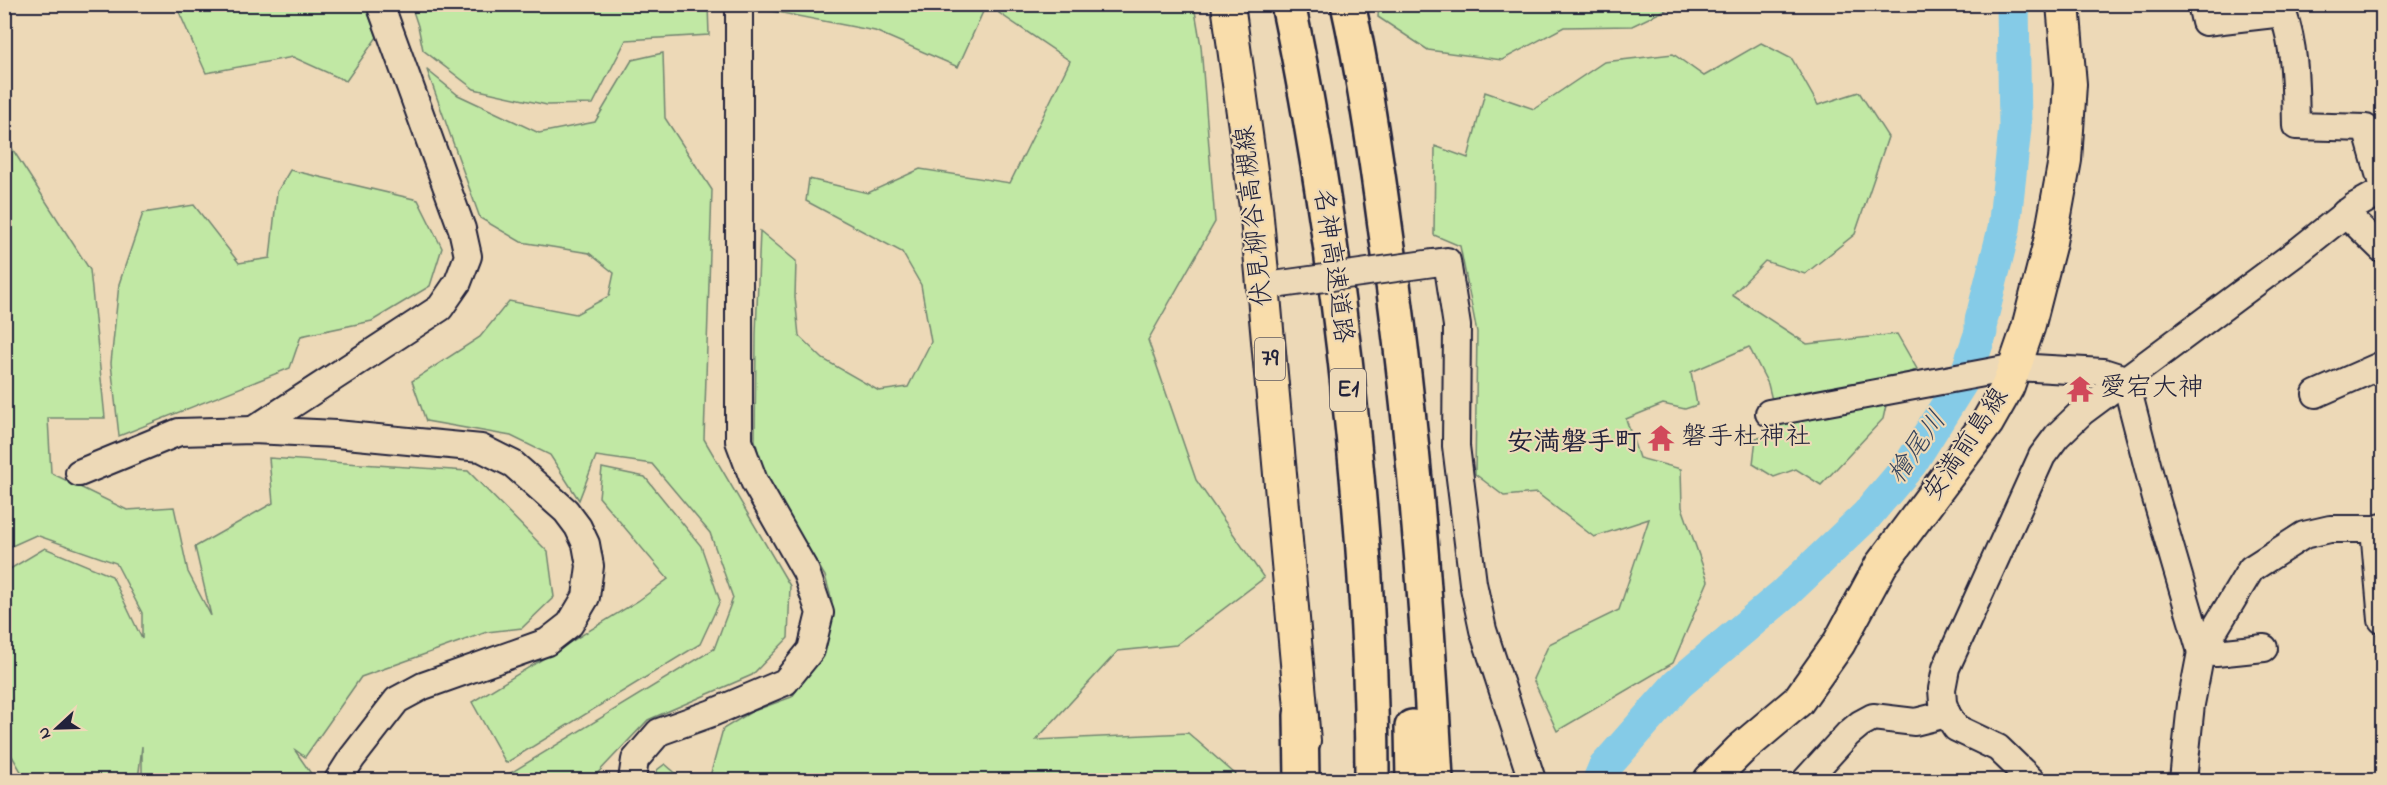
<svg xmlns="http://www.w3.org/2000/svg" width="2387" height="785" font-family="'Indie Flower','Klee One',sans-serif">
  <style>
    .green { fill: #c1e8a4; stroke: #728570; stroke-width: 1.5 }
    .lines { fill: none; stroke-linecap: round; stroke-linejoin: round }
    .river { stroke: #85cbe7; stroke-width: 33 }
    .minor-casing { stroke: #22223b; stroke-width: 30 }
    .major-casing { stroke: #22223b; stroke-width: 36 }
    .highway-casing { stroke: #22223b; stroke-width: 38 }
    .minor { stroke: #edd9b7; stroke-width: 26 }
    .major { stroke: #f9ddab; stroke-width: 32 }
    .highway { stroke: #f9ddab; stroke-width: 33 }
    .minor-bridge-casing { stroke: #22223b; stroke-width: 30; stroke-linecap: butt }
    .minor-bridge { stroke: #edd9b7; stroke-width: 26 }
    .labels { text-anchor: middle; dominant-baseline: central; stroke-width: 4.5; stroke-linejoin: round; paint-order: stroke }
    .shield { fill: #edd9b7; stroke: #5f5960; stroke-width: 1.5 }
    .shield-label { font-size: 24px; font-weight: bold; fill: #22223b }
    .street-label { font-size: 26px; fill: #22223b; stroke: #edd9b7 }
    .poi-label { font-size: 26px; fill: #22223b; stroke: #edd9b7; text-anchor: start }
    .neighbourhood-label { font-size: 27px; font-weight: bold; fill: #22223b; stroke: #edd9b7 }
    .water-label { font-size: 27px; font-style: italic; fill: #36445d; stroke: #edd9b7 }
  </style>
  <rect width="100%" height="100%" fill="#edd9b7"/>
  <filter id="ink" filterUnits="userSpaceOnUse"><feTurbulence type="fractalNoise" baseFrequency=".0167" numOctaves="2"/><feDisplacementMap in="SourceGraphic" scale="12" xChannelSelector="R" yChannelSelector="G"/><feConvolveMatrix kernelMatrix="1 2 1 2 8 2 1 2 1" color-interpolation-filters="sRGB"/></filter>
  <g filter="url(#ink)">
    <!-- green -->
    <g class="green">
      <polygon points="761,4 986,4 986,5 958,67 875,31 761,9"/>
      <polygon points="1379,4 1676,4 1676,5 1632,26 1564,27 1502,60 1428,50 1378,17"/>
      <polygon points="176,5 365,5 377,37 346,81 293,57 206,73"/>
      <polygon points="411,5 708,5 709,35 626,40 593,104 547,105 474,89 423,50 418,26"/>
      <polygon points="1004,5 1194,5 1201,46 1215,222 1148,340 1196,480 1264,578 1176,645 1118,651 1036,740 1188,733 1242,780 709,780 723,729 751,712 792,697 814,666 832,601 825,576 775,493 762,467 755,440 756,333 760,231 796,261 795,297 799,336 823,359 879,391 908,387 931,342 921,285 902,252 806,201 809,179 868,193 920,169 1010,183 1070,61 999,13"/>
      <polygon points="1761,43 1792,59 1818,105 1859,92 1888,137 1855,234 1805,274 1765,261 1732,295 1807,344 1897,334 1917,369 1891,383 1883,419 1821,485 1796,469 1774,477 1753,464 1756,438 1781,436 1768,384 1749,347 1691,372 1697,405 1685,409 1663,404 1626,419 1639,458 1681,469 1682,507 1708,581 1673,663 1557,731 1533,679 1549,644 1619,610 1649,519 1594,537 1537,493 1504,496 1475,474 1477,332 1460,246 1434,235 1435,146 1468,158 1485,92 1534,109 1604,62 1673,54 1704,76"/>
      <polygon points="663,53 665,118 712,190 704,439 790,586 788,638 752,675 648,720 592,779 499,780 714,649 733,598 710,533 652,464 596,456 579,500 550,455 511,436 426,421 412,381 480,337 509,301 576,314 609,296 614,273 589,253 521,242 480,218 427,70 458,95 539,133 595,122 632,60"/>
      <polygon points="4,136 90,270 105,418 48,418 51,473 127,510 174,507 188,572 211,616 195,547 273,503 269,458 468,471 548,552 554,597 522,628 487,632 361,677 305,757 294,749 314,778 312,780 142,780 142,746 138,780 26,780 9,751 5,726 5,572 45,548 112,576 142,639 142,613 116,563 36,535 5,549"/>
      <polygon points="290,170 418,200 442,248 430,286 372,321 301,336 290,368 119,436 111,363 119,284 143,213 194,205 239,263 270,258 277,192"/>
      <polygon points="602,468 645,477 701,546 720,601 700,644 506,763 472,702 638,601 668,579 599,497"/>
      <polygon points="665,764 679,776 695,780 654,780 657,770"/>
    </g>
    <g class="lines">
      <!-- river -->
      <polyline class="river" points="1599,780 1604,768 1678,684 1784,594 1867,515 1911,463 1966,375 1981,332 1981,321 2004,229 2015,128 2013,4"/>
      <defs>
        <g id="minor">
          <path d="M 2201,4 L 2205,22 L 2283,13 C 2296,50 2295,88 2296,126 L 2366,128 L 2382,184"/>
          <polyline points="2345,213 2382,249"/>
          <polyline points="1433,263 1447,261 1457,326 1456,446 1473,583 1483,630 1532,780"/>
          <polyline points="2125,379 2155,495 2201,652"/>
          <polyline points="2316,394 2382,365"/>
          <polyline points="1769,413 2016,367 2103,372 2125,379"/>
          <polyline points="253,430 440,308 458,282 468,256 462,229 380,4"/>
          <polyline points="79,473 179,432 253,430 336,434 481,448 513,464 566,511 578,527 586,544 590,566 586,597 570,624 547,642 423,686 397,700 352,758 338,780"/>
          <polyline points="2374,529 2382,620"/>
          <polyline points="2201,652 2216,653 2264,648"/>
          <polyline points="632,780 635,760 659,732 712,713 785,682 811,650 820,613 806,572 754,481 739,441 739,4"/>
          <polyline points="1806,780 1848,734 1860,724 1873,717 1915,722 1947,714"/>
          <polyline points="2031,780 1998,748 1956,728 1947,714 1943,703 1942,689 1946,668 2042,456 2057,436 2082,412 2301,249 2355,206 2382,191"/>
          <polyline points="2183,780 2191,704 2201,652 2251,569 2304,535 2330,529 2374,529 2382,527"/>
        </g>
        <g id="major">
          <polyline points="1228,4 1256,207 1304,741"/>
          <polyline points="1710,780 1740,750 1798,701 1839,643 1881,565 1987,423 2008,386 2028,328 2050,242 2065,160 2070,84 2063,4"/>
        </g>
        <g id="highway">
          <path d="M 1288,4 C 1313,122 1331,240 1345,359 C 1361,499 1372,640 1372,780"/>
          <path d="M 1348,4 C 1365,80 1376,157 1386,233 C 1412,414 1427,598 1436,780"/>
          <polyline points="1301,715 1302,780"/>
          <polyline points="1412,727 1413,780"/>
        </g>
      </defs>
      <!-- minor casing -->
      <use href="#minor" class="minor-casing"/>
      <!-- major casing -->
      <use href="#major" class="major-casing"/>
      <!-- highway casing -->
      <use href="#highway" class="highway-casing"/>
      <!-- minor -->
      <use href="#minor" class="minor"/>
      <!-- major -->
      <use href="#major" class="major"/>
      <!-- highway -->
      <use href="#highway" class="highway"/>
      <defs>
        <polyline id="minor-bridge" points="1281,284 1433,263"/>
      </defs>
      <!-- minor-bridge casing -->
      <use href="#minor-bridge" class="minor-bridge-casing"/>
      <!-- minor-bridge -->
      <use href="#minor-bridge" class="minor-bridge"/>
    </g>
  </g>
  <!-- icons -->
  <defs>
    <symbol id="temple-bare" viewBox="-9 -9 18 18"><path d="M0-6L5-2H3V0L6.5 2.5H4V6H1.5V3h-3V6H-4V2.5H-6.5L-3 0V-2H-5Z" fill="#d1495b" stroke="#edd9b7" stroke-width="2.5" paint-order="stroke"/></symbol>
  </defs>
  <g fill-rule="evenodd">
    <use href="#temple-bare" x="2061" y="370" width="38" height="38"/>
    <use href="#temple-bare" x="1642" y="419" width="38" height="38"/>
  </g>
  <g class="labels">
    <!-- shield labels -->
    <g class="shield">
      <rect x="1255" y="338" width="30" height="42" rx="4.5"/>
      <rect x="1330" y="369" width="36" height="42" rx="4.5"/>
    </g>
    <g class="shield-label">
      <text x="1270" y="359">79</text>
      <text x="1348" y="390">E1</text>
    </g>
    <!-- street labels -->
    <g class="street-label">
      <text transform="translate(1255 216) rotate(-96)">伏見柳谷高槻線</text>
      <text transform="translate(1332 266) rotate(82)">名神高速道路</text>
      <text transform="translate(1967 445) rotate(-56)">安満前島線</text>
    </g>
    <!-- poi labels -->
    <g class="poi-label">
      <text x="2100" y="389">愛宕大神</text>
      <text x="1681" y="438">磐手杜神社</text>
    </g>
    <!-- neighbourhood labels -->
    <g class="neighbourhood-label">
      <text x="1574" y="443">安満磐手町</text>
    </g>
    <!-- water labels -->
    <g class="water-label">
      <text transform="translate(1918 448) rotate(-55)">檜尾川</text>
    </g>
  </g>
  <!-- margin -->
  <rect width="2387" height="785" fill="none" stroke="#edd9b7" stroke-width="24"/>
  <rect x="12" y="12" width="2363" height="761" fill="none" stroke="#22223b" stroke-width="2" filter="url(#ink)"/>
  <!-- north arrow -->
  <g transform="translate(57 728) rotate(248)" stroke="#edd9b7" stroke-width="4.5" paint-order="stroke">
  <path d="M0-4.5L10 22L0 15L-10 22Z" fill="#22223b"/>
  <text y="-9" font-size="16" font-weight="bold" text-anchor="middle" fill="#22223b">N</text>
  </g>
</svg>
